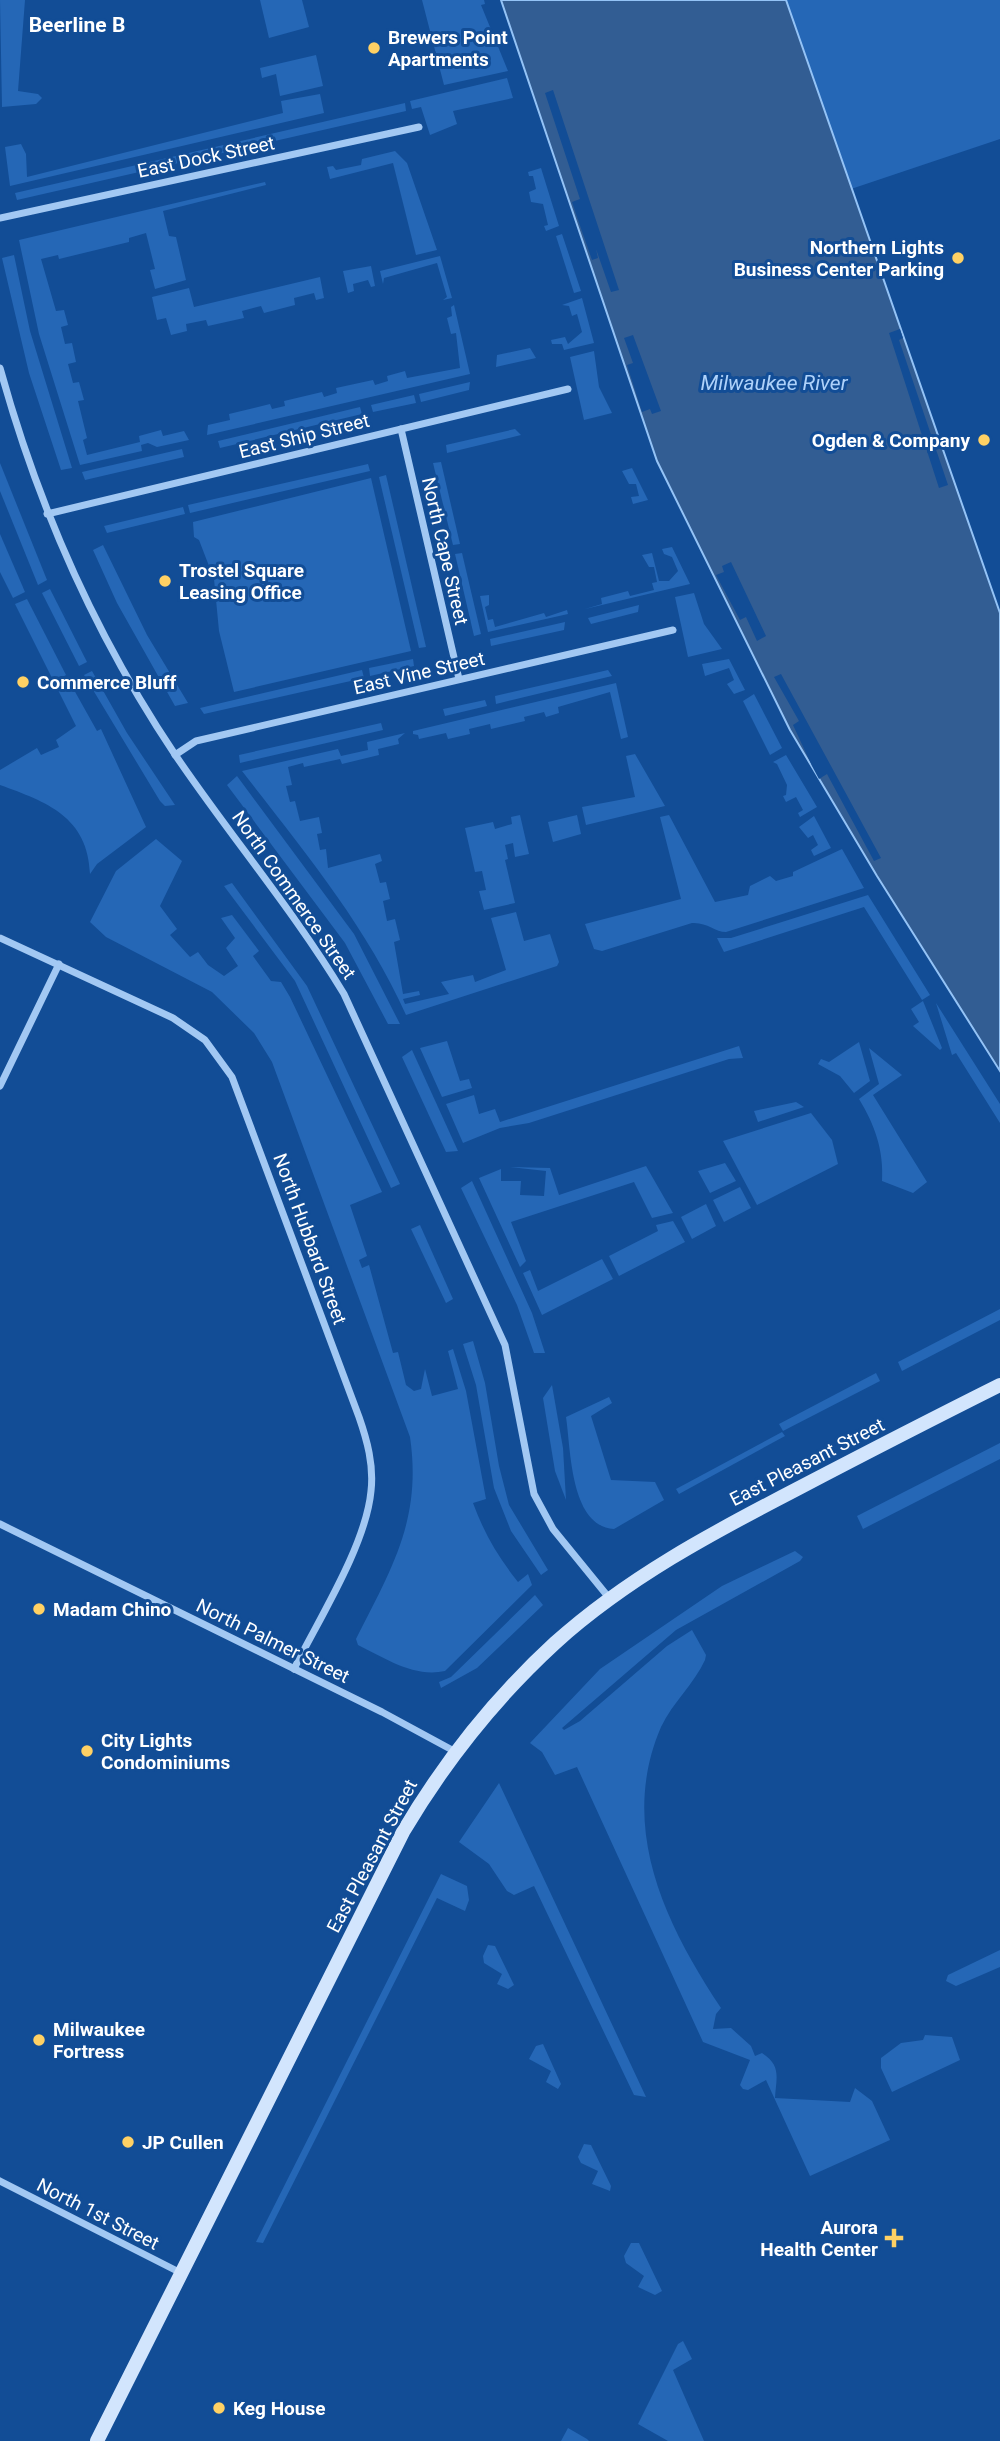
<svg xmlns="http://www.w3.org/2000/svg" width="1000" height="2441" font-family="Roboto,sans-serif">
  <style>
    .green { fill: #2567b6 }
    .water { fill: #325d93; stroke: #94c3f6; stroke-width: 2 }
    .pier { fill: #124d96 }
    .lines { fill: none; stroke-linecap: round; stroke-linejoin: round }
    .street { stroke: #a2c8f3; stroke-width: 7 }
    .secondary { stroke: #d2e5fd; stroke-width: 14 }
    .poi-dot { fill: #ffd164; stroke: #124d96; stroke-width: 2.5 }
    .labels { text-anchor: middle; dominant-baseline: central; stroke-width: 6; stroke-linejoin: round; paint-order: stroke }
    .poi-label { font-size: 19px; font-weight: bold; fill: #fff; stroke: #124d96; text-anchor: start }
    .street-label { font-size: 19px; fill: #fff; stroke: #124d96 }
    .neighbourhood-label { font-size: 21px; font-weight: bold; fill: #fff; stroke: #124d96 }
    .water-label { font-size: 21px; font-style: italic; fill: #afd2fa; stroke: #124d96 }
  </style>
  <rect width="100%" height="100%" fill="#124d96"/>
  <!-- green -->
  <g class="green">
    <polygon points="0,0 25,0 18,91 38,94 42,98 36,104 2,107"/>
    <polygon points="260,0 302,0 309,27 269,38"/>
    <polygon points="422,0 484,0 485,4 481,5 508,71 444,85"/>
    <polygon points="786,0 1000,0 1000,139 851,189"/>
    <polygon points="316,55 323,86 280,96 276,74 262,78 260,68"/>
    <polygon points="507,78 513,98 453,111 457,124 430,135 421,107 412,109 410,101"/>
    <polygon points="320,94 324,113 10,186 5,147 21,144 26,154 27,177 283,113 281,101"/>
    <polygon points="405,103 406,111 17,200 15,193"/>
    <polygon points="395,151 407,163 437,250 416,255 393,163 330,179 327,167 333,166 336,170 361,165 362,159"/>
    <polygon points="541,168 559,226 546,231 544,226 548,225 543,204 531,202 529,192 536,189 533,176 529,176 528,172"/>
    <polygon points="265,182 266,185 163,211 169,236 176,237 186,280 155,289 150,270 155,269 146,233 129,238 129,242 59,259 58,255 41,259 56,311 64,310 68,325 61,327 65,344 72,343 76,362 68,364 73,383 79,382 84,400 78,401 87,438 83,440 87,455 140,442 139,436 161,430 163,436 184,431 189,440 157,447 148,443 141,445 142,451 80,465 39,334 19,240"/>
    <polygon points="562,234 581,291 574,293 556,236"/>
    <polygon points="14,255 30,331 72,468 61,470 29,373 2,258"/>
    <polygon points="440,256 452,298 443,300 447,297 437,263 384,278 383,284 380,271"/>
    <polygon points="371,266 375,286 371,287 368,280 353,284 354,291 348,293 343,271"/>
    <polygon points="320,277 324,298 316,300 314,293 294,298 295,305 264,313 261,306 242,311 244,318 208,326 206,320 186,324 187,331 171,335 166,318 157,320 152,297 189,288 194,307"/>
    <polygon points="582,298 594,343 564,350 562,344 552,344 551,340 565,337 568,344 582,332 577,314 572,316 569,306 562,305"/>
    <polygon points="454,305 470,374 207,435 208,425 230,420 229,414 270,404 272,409 285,406 284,401 322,392 324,397 337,393 336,388 373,380 375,385 388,381 387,376 405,371 407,378 460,368 456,333 451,334 447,318 452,316 451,307"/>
    <polygon points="530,348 536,358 496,367 497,355"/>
    <polygon points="594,351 599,387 612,413 584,420 570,357"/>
    <polygon points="470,382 469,390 421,402 419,394"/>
    <polygon points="414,395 416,403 373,412 371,405"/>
    <polygon points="360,407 362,414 220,448 218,441"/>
    <polygon points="515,429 521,435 447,453 446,445"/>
    <polygon points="182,449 184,457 85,480 82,472"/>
    <polygon points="441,462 460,544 453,545 433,463"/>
    <polygon points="0,463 47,580 38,585 0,491"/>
    <polygon points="368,464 370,471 190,513 188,505"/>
    <polygon points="632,468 648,500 633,504 631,497 639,496 636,484 629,484 622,471"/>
    <polygon points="386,475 426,647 419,648 379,477"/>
    <polygon points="371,478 411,651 234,692 219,631 214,579 199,540 194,537 193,522"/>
    <polygon points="183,507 185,514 107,533 104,526"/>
    <polygon points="0,534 25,592 13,598 0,572"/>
    <polygon points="103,545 147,635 188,703 175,706 117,603 93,550"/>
    <polygon points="672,547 690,584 585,609 602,604 601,598 628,591 630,596 654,590 652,583 657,582 654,567 649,567 642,555 652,553 659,581 669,581 678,571 672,557 664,554 662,549"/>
    <polygon points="462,553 481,634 474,636 455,554"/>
    <polygon points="50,589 87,662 79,666 42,593"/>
    <polygon points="694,593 704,624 722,649 688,657 675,597"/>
    <polygon points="489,595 489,605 485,607 488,620 493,619 495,627 544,613 546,617 567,610 568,614 488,632 480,596"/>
    <polygon points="27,599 66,675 54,682 15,604"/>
    <polygon points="639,605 638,612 591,624 588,618"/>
    <polygon points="565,622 564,630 491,646 490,639"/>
    <polygon points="413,659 414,666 370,676 369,668"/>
    <polygon points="729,659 745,690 734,694 727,684 734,680 729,668 705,676 702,664"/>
    <polygon points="362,670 364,678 204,714 200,708"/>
    <polygon points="608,670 612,676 496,704 495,696"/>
    <polygon points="92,671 127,733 175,805 165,806 160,801 84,675"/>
    <path d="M 69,681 L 97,731 L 101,729 L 146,827 L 97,864 L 90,874 C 88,817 47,802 0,785 L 0,770 L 37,748 L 41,755 L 59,747 L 56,740 L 76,726 L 57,688 Z"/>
    <polygon points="616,683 628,737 621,739 610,692 558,707 559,713 546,717 544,712 524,717 525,721 491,729 490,724 469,729 470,734 448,739 446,733 419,739 418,735 413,734 413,731"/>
    <polygon points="754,694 782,748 770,755 743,701"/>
    <polygon points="485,700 487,706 445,716 443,709"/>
    <polygon points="381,723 383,730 240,763 239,755"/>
    <path d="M 405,733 L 398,739 L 399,744 L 378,749 L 379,755 L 342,764 L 340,759 L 304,767 L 303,763 L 288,767 L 292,785 L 286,786 L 290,802 L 295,801 L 300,821 L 319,817 L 322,833 L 317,834 L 320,850 L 326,849 L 328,868 L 380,854 L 382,861 L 375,864 L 380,883 L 386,882 L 390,899 L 383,901 L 387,921 L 395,919 L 400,940 L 394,942 L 403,994 L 419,991 L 420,995 L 403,999 L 405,1004 L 449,994 L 441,982 L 473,975 L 475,982 L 506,970 L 491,918 L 516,912 L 524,941 L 550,934 L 559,962 L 557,966 L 406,1015 C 366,925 302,849 242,771 L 338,749 L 341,756 L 368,750 L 367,742 Z"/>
    <polygon points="635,754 665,806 586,825 582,807 635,797 626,756"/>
    <polygon points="786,755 817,807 800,817 798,813 803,810 796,797 786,802 783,796 786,795 787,785 777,764 773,762"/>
    <polygon points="237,776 354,934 400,1024 388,1024 345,943 227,785"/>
    <polygon points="520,815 529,854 515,857 513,843 505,845 508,859 505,860 515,903 484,910 479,891 486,890 482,871 475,872 465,828 493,822 495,829 512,824 511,817"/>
    <polygon points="577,815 581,834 553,842 548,822"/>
    <path d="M 669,815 L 715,902 L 748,895 L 750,886 L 770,876 L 776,881 L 793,876 L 793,872 L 842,849 L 864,888 L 726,932 C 715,932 707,922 692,923 L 602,951 L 594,949 L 585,924 L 681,899 L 660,817 Z"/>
    <polygon points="814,816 831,848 814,856 811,850 818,845 813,835 808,838 799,827"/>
    <path d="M 156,839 L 182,861 L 160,906 L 177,929 L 170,935 L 190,957 L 198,952 L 208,965 L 224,976 L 238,966 L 226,948 L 235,938 L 221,918 L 232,915 L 259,951 L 253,956 L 271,981 L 281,982 L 290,997 L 370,1166 L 382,1192 L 350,1205 L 367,1256 L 359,1260 L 362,1268 L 369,1265 L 393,1353 L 398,1352 L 406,1385 L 414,1391 L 421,1389 L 425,1369 L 432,1396 L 458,1389 L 448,1351 L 453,1349 L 466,1391 L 486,1499 L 473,1503 C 484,1533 498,1557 518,1582 L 528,1574 L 532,1585 L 445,1671 C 414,1678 385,1658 358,1645 L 356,1639 C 392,1568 422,1519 410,1437 L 272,1062 L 254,1033 L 212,992 L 106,937 L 90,922 L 116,871 Z"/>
    <polygon points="232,883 307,986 400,1184 391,1188 295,981 224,886"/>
    <polygon points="868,895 930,995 922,1000 864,907 724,952 717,938 731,938"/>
    <polygon points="923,1001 942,1048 940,1050 913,1026 919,1022 911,1009"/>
    <polygon points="936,1003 1000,1104 1000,1123 956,1053 952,1055"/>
    <polygon points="447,1041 460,1081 469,1079 472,1088 442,1097 420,1048"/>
    <polygon points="859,1042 870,1081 854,1093 840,1076 818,1064 821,1059 829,1062"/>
    <polygon points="739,1046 743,1058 729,1059 529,1123 500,1128 463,1143 446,1104 474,1095 479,1114 495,1109 500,1122"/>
    <path d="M 869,1048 L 902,1075 L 873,1095 L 927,1182 L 913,1193 L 882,1181 C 884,1151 875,1125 859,1099 L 879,1084 Z"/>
    <polygon points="412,1050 458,1151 446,1152 402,1057"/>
    <polygon points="796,1102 804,1107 758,1122 754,1111"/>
    <polygon points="811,1113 832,1140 838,1164 757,1205 723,1141"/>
    <polygon points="725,1163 736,1181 710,1193 698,1171"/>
    <polygon points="646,1166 673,1213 652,1218 634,1182 511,1222 526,1261 520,1267 479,1178 501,1169 501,1181 521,1181 520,1195 544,1196 546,1171 510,1167 550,1168 559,1195"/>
    <polygon points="472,1181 532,1313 545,1353 534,1353 517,1305 461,1188"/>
    <polygon points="740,1187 751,1208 724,1222 713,1200"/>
    <polygon points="706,1204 716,1226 692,1239 681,1217"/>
    <polygon points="673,1221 685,1242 619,1276 609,1256 658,1231 656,1225"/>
    <polygon points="420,1225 453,1299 446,1303 411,1229"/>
    <polygon points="602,1259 613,1279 542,1315 523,1273 530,1270 538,1291"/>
    <polygon points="1000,1309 1000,1320 902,1371 898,1362"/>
    <polygon points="473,1341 485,1383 499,1466 509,1505 548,1570 541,1575 511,1531 494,1488 476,1385 463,1344"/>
    <polygon points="876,1373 880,1381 783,1431 779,1424"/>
    <polygon points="552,1385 563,1448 566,1500 555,1471 543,1398"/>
    <path d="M 609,1397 L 612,1403 L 591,1416 L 611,1480 L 655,1482 L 664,1500 L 614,1529 C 570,1526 571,1450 566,1417 Z"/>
    <polygon points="782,1432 785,1436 679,1494 676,1489"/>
    <polygon points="1000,1443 1000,1459 863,1529 857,1516"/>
    <path d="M 795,1551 L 803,1557 L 800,1561 L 676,1630 L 562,1728 L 564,1730 L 580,1721 L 667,1646 L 692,1630 L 706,1655 L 705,1660 C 694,1684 673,1702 661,1727 C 618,1827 665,1924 721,2008 L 716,2014 L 713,2029 L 731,2028 L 751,2046 L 755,2056 L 762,2053 C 782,2066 776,2078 775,2098 L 850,2102 L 855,2088 L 872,2101 L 890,2140 L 810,2176 L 766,2080 L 748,2090 L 743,2089 L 740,2085 L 750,2060 L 703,2042 L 577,1767 L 555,1775 L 542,1752 L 530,1743 L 600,1669 L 722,1586 Z"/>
    <polygon points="535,1595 543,1605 477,1668 441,1688 439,1682 451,1677"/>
    <polygon points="499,1783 646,2097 634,2095 534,1886 514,1895 507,1891 489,1864 459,1842"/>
    <polygon points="441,1874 467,1886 469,1900 465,1911 437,1898 263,2243 256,2242"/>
    <polygon points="488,1945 495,1946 514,1985 508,1989 497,1984 502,1974 484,1963 483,1956"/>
    <polygon points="1000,1950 1000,1967 956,1986 946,1981 948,1975"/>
    <polygon points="925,2035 952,2037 960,2060 892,2092 881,2068 881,2058 901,2043 923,2040"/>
    <polygon points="543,2044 561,2084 558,2089 546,2082 551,2071 529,2059 536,2046"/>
    <polygon points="584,2144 591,2145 611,2186 610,2191 592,2184 598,2171 581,2163 578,2157"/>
    <polygon points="631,2243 639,2243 662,2291 655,2295 638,2287 644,2276 626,2263 624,2256"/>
    <polygon points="683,2341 692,2359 673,2370 704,2441 668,2441 638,2424 678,2344"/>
    <polygon points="568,2428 587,2439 589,2441 561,2441"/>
  </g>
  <!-- water -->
  <polygon class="water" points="501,0 786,0 1000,613 1000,1071 877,876 790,730 657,461"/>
  <!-- pier -->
  <g class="pier">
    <polygon points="553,90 619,290 611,292 596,249 598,258 592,260 577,217 572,202 580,199 545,93"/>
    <polygon points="900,329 903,338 899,340 948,485 939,488 889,333"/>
    <polygon points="633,335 661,411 652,414 650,409 642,412 627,365 633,363 624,338"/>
    <polygon points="731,562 766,636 757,641 746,617 740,620 716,575 724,572 722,566"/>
    <polygon points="781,674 881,858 874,861 827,774 819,779 812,766 793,725 799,721 774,677"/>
  </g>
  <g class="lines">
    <!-- street -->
    <g class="street">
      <polyline points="0,218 419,127"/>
      <path d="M 0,368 C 38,506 96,637 176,756 C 231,837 294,911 344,994 L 505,1345 L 534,1494 L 553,1529 L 610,1599"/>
      <polyline points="401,429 459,679"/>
      <polyline points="47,514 568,389"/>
      <polyline points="175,755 196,741 673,630"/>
      <path d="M 0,938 L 173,1018 L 205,1040 L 232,1077 L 359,1417 C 367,1440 374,1465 371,1491 C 366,1545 319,1619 294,1669"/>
      <polyline points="0,1086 59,964"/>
      <polyline points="0,1524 382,1712 454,1751"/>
      <polyline points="0,2181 181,2273"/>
    </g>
    <!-- secondary -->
    <path class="secondary" d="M 97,2441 L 403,1832 C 445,1761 494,1699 555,1643 C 627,1578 712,1533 797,1489 C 864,1454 932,1419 1000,1385"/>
  </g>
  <!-- markers -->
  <g class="poi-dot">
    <circle cx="374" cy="48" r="7"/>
    <circle cx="958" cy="258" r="7"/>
    <circle cx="984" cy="440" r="7"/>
    <circle cx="165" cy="581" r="7"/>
    <circle cx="23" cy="682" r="7"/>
    <circle cx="39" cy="1609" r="7"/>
    <circle cx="87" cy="1751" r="7"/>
    <circle cx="39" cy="2040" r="7"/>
    <circle cx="128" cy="2142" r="7"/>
    <path d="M890.5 2227.5h7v7h7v7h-7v7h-7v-7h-7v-7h7z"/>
    <circle cx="219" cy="2408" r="7"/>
  </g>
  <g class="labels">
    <!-- poi labels -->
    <g class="poi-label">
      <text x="388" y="37">Brewers Point<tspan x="388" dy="22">Apartments</tspan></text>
      <text x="944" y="247" text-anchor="end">Northern Lights<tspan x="944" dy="22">Business Center Parking</tspan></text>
      <text x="970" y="440" text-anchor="end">Ogden &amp; Company</text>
      <text x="179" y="570">Trostel Square<tspan x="179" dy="22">Leasing Office</tspan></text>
      <text x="37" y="682">Commerce Bluff</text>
      <text x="53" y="1609">Madam Chino</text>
      <text x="101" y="1740">City Lights<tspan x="101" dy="22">Condominiums</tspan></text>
      <text x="53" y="2029">Milwaukee<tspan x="53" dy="22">Fortress</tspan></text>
      <text x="142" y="2142">JP Cullen</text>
      <text x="878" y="2227" text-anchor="end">Aurora<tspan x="878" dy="22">Health Center</tspan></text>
      <text x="233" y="2408">Keg House</text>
    </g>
    <!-- street labels -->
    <g class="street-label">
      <text transform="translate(206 157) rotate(-12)">East Dock Street</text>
      <text transform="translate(304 436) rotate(-14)">East Ship Street</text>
      <text transform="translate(445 551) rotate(77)">North Cape Street</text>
      <text transform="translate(419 673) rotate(-13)">East Vine Street</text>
      <text transform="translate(294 895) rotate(55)">North Commerce Street</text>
      <text transform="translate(310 1239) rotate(70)">North Hubbard Street</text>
      <text transform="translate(807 1462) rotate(-27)">East Pleasant Street</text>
      <text transform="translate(273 1641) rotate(26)">North Palmer Street</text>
      <text transform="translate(372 1856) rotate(-62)">East Pleasant Street</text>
      <text transform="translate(98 2214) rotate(27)">North 1st Street</text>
    </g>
    <!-- neighbourhood labels -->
    <g class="neighbourhood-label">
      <text x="77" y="25">Beerline B</text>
    </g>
    <!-- water labels -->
    <g class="water-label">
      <text x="774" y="383">Milwaukee River</text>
    </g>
  </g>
</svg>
